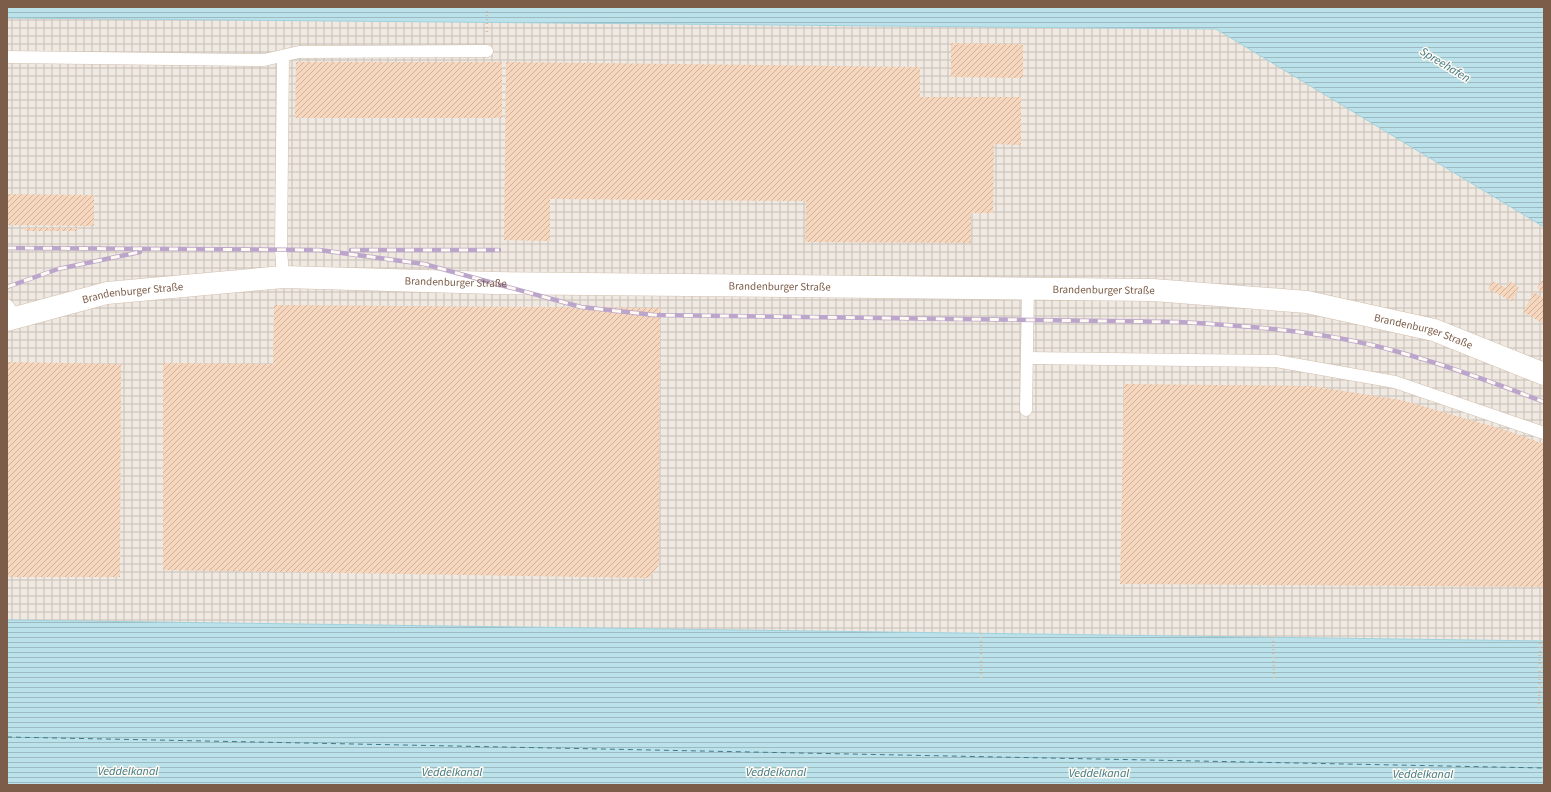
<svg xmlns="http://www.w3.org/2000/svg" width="1551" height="792" font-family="'Source Sans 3',sans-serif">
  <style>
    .industrial { fill: url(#industrial-grid) }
    .water { fill: url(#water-rules); stroke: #a0d1dd }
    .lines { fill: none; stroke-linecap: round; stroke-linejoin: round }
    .ferry { stroke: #3e7a8a; stroke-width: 1; stroke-dasharray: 5 4; stroke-linecap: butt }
    .building { fill: url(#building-hatch) }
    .service-casing { stroke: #d3bfad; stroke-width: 13 }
    .minor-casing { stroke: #d3bfad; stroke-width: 23 }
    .path { stroke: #dcbaa0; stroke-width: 2.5; stroke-dasharray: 1 3; stroke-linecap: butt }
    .service { stroke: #fff; stroke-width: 12 }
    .minor { stroke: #fff; stroke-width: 22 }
    .rail-casing { stroke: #bba5cb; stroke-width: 4.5 }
    .rail { stroke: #fffaf1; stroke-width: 3; stroke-dasharray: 9; stroke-linecap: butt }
    .labels { text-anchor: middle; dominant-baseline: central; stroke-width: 3; stroke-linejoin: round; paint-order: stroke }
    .street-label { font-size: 11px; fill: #7c5d49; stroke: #fffaf1 }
    .water-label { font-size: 12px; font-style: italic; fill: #3e7a8a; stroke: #fffaf1 }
  </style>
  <defs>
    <pattern id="industrial-grid" width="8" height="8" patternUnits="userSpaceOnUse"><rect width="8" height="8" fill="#efe9e2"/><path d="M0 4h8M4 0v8" fill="none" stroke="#c7c0b9"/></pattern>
    <pattern id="water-rules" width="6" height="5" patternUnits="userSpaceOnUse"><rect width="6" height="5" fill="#bbe2ea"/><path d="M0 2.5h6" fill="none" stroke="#9dbac0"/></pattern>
    <pattern id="building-hatch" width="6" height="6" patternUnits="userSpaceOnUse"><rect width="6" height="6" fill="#f6d7be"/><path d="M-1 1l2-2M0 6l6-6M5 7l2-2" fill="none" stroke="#ccb29c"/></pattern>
  </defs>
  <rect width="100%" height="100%" fill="#fef7e9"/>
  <!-- industrial -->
  <polygon class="industrial" points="7,18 1216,29 1544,227 1544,641 7,620"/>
  <!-- water -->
  <g class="water">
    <polygon points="7,7 1544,7 1544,227 1216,29 7,18"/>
    <polygon points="7,620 1544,641 1544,785 7,785"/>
  </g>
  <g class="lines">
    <!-- ferry -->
    <polyline class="ferry" points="7,737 1544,768"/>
  </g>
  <!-- building -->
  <g class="building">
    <polygon points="951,43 1023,44 1023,78 951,77"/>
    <polygon points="296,62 502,62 502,118 295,118"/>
    <polygon points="506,62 920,67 920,97 1021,97 1021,145 994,144 993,213 971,213 971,243 805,242 806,201 550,199 550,241 504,240"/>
    <polygon points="7,194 94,195 94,226 7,225"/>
    <rect x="25" y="228" width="52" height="3"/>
    <polygon points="1544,278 1544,293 1537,288"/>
    <polygon points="1493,281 1506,288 1509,281 1519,287 1512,301 1488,289"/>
    <polygon points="1534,292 1544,298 1544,324 1523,312"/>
    <polygon points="274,305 660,308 659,565 649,578 163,570 163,363 273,364"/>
    <polygon points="7,362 121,364 120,577 7,577"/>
    <polygon points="1124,384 1312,386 1401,400 1505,430 1544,444 1544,587 1120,584"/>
  </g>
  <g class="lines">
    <defs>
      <g id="service">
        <polyline points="7,57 264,60 299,52 487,51"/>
        <polyline points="283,277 281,249 283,56"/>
        <polyline points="7,305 16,316"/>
        <polyline points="1027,358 1276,361 1395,382 1544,433"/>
        <polyline points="1026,410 1028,288"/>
      </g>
      <g id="minor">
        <path id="s1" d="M 7,320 L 107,293 L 283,277 L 495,283 L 1153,290 L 1307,302 L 1434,330 L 1544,374"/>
      </g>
    </defs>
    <!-- service casing -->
    <use href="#service" class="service-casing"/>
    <!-- minor casing -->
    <use href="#minor" class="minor-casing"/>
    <!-- path -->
    <g class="path">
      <polyline points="487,7 487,34"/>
      <polyline points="981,633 981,680"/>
      <polyline points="1273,637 1274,679"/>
      <polyline points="1539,708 1540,641"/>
    </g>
    <!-- service -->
    <use href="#service" class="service"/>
    <!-- minor -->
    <use href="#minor" class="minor"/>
    <defs>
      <g id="rail">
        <path d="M 7,248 L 319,250 L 424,264 L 581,307 L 654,315 L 1178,322 C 1250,326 1324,331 1395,351 C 1446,365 1495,383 1544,402"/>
        <polyline points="351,250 499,250"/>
        <polyline points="7,287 58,269 140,252"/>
      </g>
    </defs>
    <!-- rail casing -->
    <use href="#rail" class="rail-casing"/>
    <!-- rail -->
    <use href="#rail" class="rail"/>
  </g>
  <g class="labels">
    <!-- street labels -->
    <g class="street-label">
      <text stroke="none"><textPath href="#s1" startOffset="453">Brandenburger Straße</textPath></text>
      <text stroke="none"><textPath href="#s1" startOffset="777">Brandenburger Straße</textPath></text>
      <text stroke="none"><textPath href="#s1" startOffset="1101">Brandenburger Straße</textPath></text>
      <text stroke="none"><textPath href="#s1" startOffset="129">Brandenburger Straße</textPath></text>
      <text stroke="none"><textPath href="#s1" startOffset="1425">Brandenburger Straße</textPath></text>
    </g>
    <!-- water labels -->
    <g class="water-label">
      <text transform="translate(1445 65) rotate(31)">Spreehafen</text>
      <text x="128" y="771">Veddelkanal</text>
      <text x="452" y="772">Veddelkanal</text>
      <text x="776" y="772">Veddelkanal</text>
      <text x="1099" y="773">Veddelkanal</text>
      <text x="1423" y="774">Veddelkanal</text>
    </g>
  </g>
  <!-- border -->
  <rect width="1551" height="792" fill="none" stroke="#7c5d49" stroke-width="16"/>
</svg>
